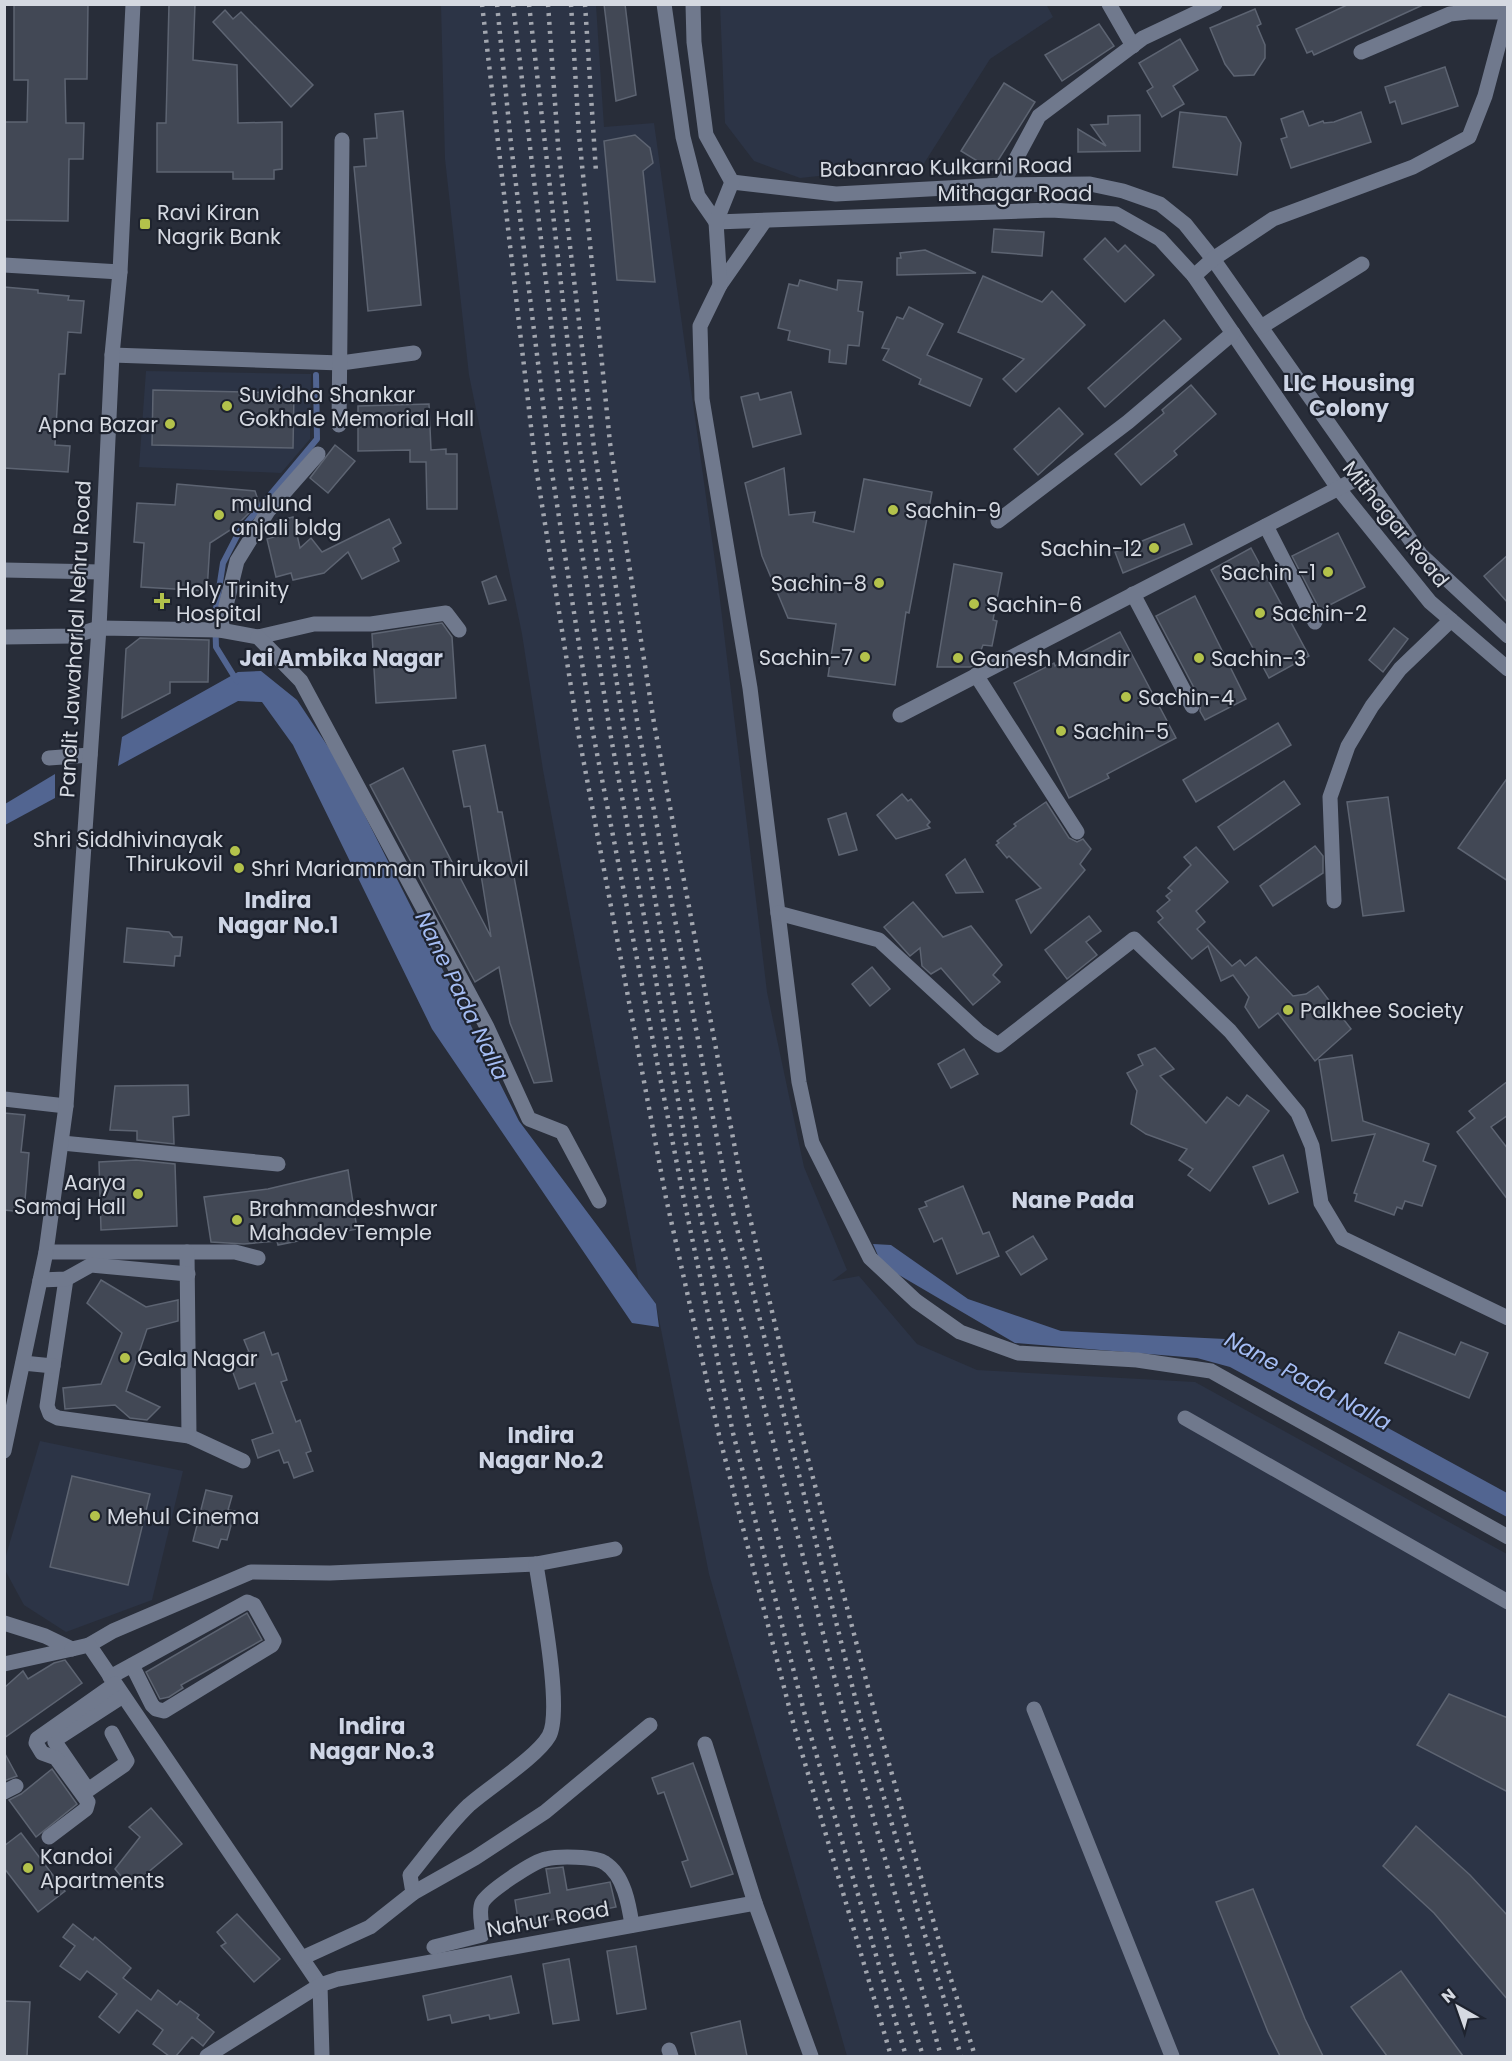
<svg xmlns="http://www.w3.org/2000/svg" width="1512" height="2061" font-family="Poppins,sans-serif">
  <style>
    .built { fill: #2c3446 }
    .water { fill: #526591 }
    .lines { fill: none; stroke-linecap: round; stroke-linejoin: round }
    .stream { stroke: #526591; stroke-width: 6 }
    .building { fill: #424855; stroke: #5d6472; stroke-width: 1.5 }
    .minor { stroke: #70798d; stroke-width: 15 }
    .rail { stroke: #a2a6af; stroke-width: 4.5; stroke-dasharray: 3 6; stroke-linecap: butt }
    .poi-dot { fill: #b3c24b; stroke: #1e232f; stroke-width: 2 }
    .labels { text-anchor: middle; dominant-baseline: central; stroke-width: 4.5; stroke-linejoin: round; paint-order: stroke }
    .street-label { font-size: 21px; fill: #d5d9e1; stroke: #1e232f }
    .poi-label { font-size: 21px; fill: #d5d9e1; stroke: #1e232f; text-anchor: start }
    .neighbourhood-label { font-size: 22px; font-weight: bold; fill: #ced5e5; stroke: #1e232f }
    .water-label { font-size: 22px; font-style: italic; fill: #a5bdf4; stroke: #1e232f }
  </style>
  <rect width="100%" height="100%" fill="#282d39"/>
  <!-- built -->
  <g class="built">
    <polygon points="1046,4 1053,17 990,59 923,165 800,178 754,161 725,123 720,5"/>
    <polygon points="441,5 596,5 604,127 654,123 718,583 767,992 804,1167 847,1270 832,1281 859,1276 917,1344 977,1370 1195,1382 1507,1554 1507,2056 847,2056 709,1574 656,1304 639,1282 543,770 522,634 469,375 445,159"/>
    <polygon points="146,371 311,374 310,439 281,473 139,467"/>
    <polygon points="40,1441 183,1471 152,1600 66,1632 24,1605 5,1570 4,1562"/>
  </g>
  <!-- water -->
  <g class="water">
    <polygon points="261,671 297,700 337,760 519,1121 656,1304 659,1327 632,1323 432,1029 293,745 262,702 238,701 118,766 122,737 238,672"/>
    <polygon points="55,774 55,798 5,825 5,804"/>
    <polygon points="873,1244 891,1245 968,1299 1061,1331 1225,1339 1507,1493 1507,1517 1230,1367 1197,1358 1015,1343 882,1265"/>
  </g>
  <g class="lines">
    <!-- stream -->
    <polyline class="stream" points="237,681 216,647 215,615 223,563 239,532 317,439 316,375"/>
  </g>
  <!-- building -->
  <g class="building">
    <polygon points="14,4 88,4 87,79 65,79 66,123 84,123 83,159 69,159 68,221 4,220 4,122 27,122 28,80 14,80"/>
    <polygon points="169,4 195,4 193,60 237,65 238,123 282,122 282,169 274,170 274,179 233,179 233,172 157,172 157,123 166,123"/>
    <polygon points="604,4 625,4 636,95 616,101"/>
    <polygon points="1349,4 1425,4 1314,55 1312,51 1307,53 1296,29"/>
    <polygon points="1255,9 1261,24 1257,26 1265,45 1265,58 1254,75 1234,76 1225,64 1210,28"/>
    <polygon points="225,10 233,19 241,12 313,85 291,107 213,22"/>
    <polygon points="1099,24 1114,46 1062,81 1045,55"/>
    <polygon points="1180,39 1198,70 1173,86 1184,104 1162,117 1147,91 1153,87 1139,63"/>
    <polygon points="1445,67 1458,106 1402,124 1395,101 1390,103 1385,87"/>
    <polygon points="1004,83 1035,102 992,170 961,151"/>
    <polygon points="403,111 421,305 368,311 354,167 366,166 364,139 377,138 375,114"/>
    <polygon points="1303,111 1309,126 1323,121 1324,123 1334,122 1361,112 1371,142 1291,168 1281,139 1287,137 1281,119"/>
    <polygon points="1180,112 1226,117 1241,143 1237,175 1173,167"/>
    <polygon points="1140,115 1140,151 1078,152 1078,129 1106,146 1091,125 1108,124 1108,116"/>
    <polygon points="635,135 650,148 653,163 643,171 655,282 617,280 604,141"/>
    <polygon points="994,229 1044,232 1042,256 992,252"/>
    <polygon points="1105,238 1118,252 1125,245 1154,275 1125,302 1084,259"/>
    <polygon points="925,250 976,273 897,275 897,258 901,258 900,253"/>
    <polygon points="983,276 1042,302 1052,291 1085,325 1016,392 1003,379 1024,359 958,332"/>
    <polygon points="800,280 837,290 838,280 862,282 858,311 863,312 859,346 848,345 846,364 829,362 830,350 788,340 790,331 778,328 789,284 798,286"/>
    <polygon points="4,287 38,290 38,293 69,296 68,300 84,301 81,333 68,332 65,374 59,374 55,445 70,446 68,472 4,468"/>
    <polygon points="909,307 943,324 927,355 982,379 970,406 919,384 921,379 883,360 889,349 882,348 897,317 903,319"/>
    <polygon points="1164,320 1181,339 1105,407 1088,388"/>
    <polygon points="1191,385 1216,414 1174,451 1177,455 1141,485 1115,454 1164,413 1162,410"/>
    <polygon points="153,390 294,393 293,448 152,445"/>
    <polygon points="791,392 801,434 753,447 741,397 758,393 760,400"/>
    <polygon points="429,404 431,450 446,449 446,454 457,454 457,509 427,509 426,462 410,462 410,450 358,451 358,406"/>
    <polygon points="1059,408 1083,434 1038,475 1014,449"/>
    <polygon points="335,445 355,461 328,493 310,478"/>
    <polygon points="784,468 789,515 815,512 813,522 854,532 864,479 932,492 909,613 906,612 895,685 828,676 836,624 788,618 762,556 745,483"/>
    <polygon points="177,484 255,491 259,503 235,527 210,543 207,591 141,587 144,543 134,542 137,503 175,505"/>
    <polygon points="293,517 300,548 311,538 322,552 389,519 401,543 393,548 399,561 362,579 348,552 324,573 293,580 291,573 276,577 267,539 277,536 274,522"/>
    <polygon points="1184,524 1192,544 1123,573 1115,552"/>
    <polygon points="1338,533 1365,587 1320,610 1292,556"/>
    <polygon points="1251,548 1309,656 1269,678 1211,570"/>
    <polygon points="1508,555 1508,603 1484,576"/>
    <polygon points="954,564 1002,573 993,620 997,621 992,646 983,645 975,665 970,667 937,667"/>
    <polygon points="496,576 506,600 489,604 482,582"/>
    <polygon points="1195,596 1246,699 1205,720 1200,711 1201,701 1156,616"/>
    <polygon points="442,623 452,637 456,698 376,703 372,634"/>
    <polygon points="1394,628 1408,639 1383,672 1369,660"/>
    <polygon points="1120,632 1176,738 1107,774 1109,778 1069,798 1014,683 1054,663 1055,666"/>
    <polygon points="140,638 209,640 208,682 170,682 170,693 122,718 126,649"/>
    <polygon points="1278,723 1291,745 1196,802 1183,780"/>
    <polygon points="485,745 498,812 502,812 552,1081 534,1083 510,1023 499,967 475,982 370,785 403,768 491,937 470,806 464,807 453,751"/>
    <polygon points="1508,777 1508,881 1458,848"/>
    <polygon points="1284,781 1300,804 1234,850 1218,827"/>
    <polygon points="902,794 908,801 911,799 930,822 927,825 930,828 896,839 877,815"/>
    <polygon points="1388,797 1404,911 1363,916 1347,802"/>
    <polygon points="1046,802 1069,838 1077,842 1083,839 1091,849 1080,864 1085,870 1031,933 1016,900 1041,888 1009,856 1007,858 996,845 999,843 997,841 1016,826 1014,824"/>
    <polygon points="846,813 857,850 839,855 828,819"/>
    <polygon points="1315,846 1323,856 1323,873 1273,906 1260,886"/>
    <polygon points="1196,847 1228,882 1196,911 1205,922 1197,929 1232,966 1240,960 1245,966 1256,957 1293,996 1306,994 1318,986 1351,1029 1315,1061 1278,1013 1259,1028 1245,1007 1249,997 1233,975 1221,981 1208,946 1192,959 1158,922 1163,918 1157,911 1170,900 1166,896 1172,891 1168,888 1191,865 1184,857"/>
    <polygon points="965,859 983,892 956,893 946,875"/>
    <polygon points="913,902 943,937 971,926 1002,965 993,975 1000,982 973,1005 941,968 931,974 922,966 920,948 910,956 884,927"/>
    <polygon points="1089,916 1101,931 1086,942 1097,955 1067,979 1045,950"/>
    <polygon points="127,928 169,932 173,937 182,937 180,956 175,956 174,966 124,962"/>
    <polygon points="872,967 890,989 870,1006 852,984"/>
    <polygon points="1155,1048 1174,1069 1160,1076 1206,1123 1227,1097 1239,1106 1247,1095 1269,1111 1210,1191 1188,1175 1193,1169 1179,1160 1187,1149 1146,1134 1131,1124 1137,1091 1127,1073 1143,1065 1138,1055"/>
    <polygon points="964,1049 978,1074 951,1088 938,1064"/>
    <polygon points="1352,1055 1363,1121 1429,1144 1423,1161 1436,1166 1422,1206 1405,1201 1402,1209 1397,1207 1394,1215 1355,1201 1357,1194 1354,1193 1375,1134 1332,1141 1319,1060"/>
    <polygon points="1508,1081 1508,1115 1491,1127 1508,1149 1508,1200 1457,1132 1475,1118 1469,1111"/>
    <polygon points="188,1085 189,1115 173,1117 174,1144 137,1140 137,1131 110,1130 115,1086"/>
    <polygon points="4,1113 25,1115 21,1152 29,1153 24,1212 4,1210"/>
    <polygon points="1283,1155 1298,1192 1269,1204 1253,1167"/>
    <polygon points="136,1160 175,1164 177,1226 101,1230 99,1162"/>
    <polygon points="348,1170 357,1229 278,1245 277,1241 244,1244 211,1242 204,1197 268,1189"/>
    <polygon points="963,1186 983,1234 989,1232 999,1256 957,1274 942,1238 934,1242 919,1209 927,1206 925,1202"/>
    <polygon points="1033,1236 1047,1259 1021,1275 1006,1252"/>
    <polygon points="101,1280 146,1307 178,1300 178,1321 147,1329 126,1391 160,1407 147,1420 130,1418 115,1405 65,1409 63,1388 101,1384 122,1333 87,1303"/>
    <polygon points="264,1332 272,1355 278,1353 287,1380 281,1382 296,1422 300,1420 311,1451 306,1453 313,1471 294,1478 288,1462 284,1463 279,1450 258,1458 252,1440 273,1433 255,1383 239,1389 231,1367 248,1361 245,1353 249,1352 244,1340"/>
    <polygon points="1399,1332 1455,1355 1461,1342 1488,1353 1469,1398 1385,1363"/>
    <polygon points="72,1476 150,1494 128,1585 50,1567"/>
    <polygon points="206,1490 232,1496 228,1510 235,1511 227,1540 221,1539 218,1548 193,1541"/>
    <polygon points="247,1613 262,1640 181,1685 183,1688 169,1697 160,1699 146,1672"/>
    <polygon points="65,1660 82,1683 4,1738 4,1688 23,1671 28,1679 54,1663"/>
    <polygon points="1449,1694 1508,1718 1508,1792 1417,1745"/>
    <polygon points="4,1752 17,1776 4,1781"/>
    <polygon points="693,1763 733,1874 691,1887 682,1862 688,1860 664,1792 658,1794 652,1778"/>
    <polygon points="52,1769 77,1804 36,1837 9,1800 21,1794"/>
    <polygon points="151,1808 182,1844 146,1874 147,1876 132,1889 115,1869 140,1837 129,1827"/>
    <polygon points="1416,1826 1470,1875 1508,1916 1508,2000 1434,1913 1383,1866"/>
    <polygon points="21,1833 65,1891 38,1912 4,1868 4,1846"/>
    <polygon points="563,1867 567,1890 610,1882 616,1907 519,1926 515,1900 550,1893 546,1869"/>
    <polygon points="1253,1889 1305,2019 1323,2056 1280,2056 1268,2032 1216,1902"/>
    <polygon points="237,1914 280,1959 254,1982 221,1946 226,1943 217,1932"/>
    <polygon points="73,1924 93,1940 95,1937 131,1968 123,1978 151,2000 158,1990 177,2005 180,2001 199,2015 197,2018 214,2032 203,2046 192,2037 176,2056 169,2056 153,2044 163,2030 137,2010 119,2033 99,2017 117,1994 87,1971 80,1980 60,1966 75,1946 63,1937"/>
    <polygon points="636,1946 646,2009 617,2014 607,1951"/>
    <polygon points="569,1959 579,2020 553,2024 543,1964"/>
    <polygon points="1401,1971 1463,2056 1387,2056 1351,2007"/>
    <polygon points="511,1976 519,2013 490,2019 489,2015 452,2023 450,2015 428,2020 423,1996"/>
    <polygon points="4,2001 30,2002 27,2056 4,2056"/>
    <polygon points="740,2021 747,2056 696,2056 691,2033"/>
  </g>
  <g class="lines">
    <!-- minor -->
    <g class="minor">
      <polyline points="664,4 683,137 698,196 716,222 1051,210 1116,214 1160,239 1194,276 1338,488 1430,602 1508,669"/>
      <polyline points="693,4 694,42 706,135 732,182 836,194 1002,185 1090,184 1123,191 1160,204 1185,224 1213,259 1421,555 1508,636"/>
      <polyline points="1109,4 1133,46"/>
      <polyline points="1361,52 1450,14 1468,12 1507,12"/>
      <polyline points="1002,185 1039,116 1143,38 1215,4"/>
      <polyline points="764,222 720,285 700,326 702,399 750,688 799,1082 812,1143 870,1258 916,1301 960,1332 1018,1353 1137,1360 1211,1371 1508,1537"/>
      <polyline points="4,265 120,272"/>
      <polyline points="1194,276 1213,259 1273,219 1413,167 1469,137 1485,96 1508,10"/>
      <polyline points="720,285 716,222 732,182"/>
      <polyline points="1261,327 1362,264"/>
      <polyline points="112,355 341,363 414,353"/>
      <polyline points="339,425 342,140"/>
      <polyline points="998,521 1128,422 1233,333"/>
      <polyline points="1266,526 1315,622"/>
      <polyline points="4,570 101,572"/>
      <polyline points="1133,594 1192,706"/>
      <polyline points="220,630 237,561 268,511 318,454"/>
      <polyline points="4,637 73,636 99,628 220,630 258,637 314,624 371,624 446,613 459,630"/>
      <polyline points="258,637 301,681 487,1027 529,1119 562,1132 599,1201"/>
      <polyline points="976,675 1077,832"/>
      <polyline points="900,715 1364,475"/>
      <polyline points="49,758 90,755"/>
      <polyline points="1334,901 1330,797 1348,746 1372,706 1400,669 1451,620"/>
      <polyline points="778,913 879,940 979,1032 998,1045 1134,939 1230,1031 1298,1113 1312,1146 1321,1203 1342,1238 1508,1318"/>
      <polyline points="4,1099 66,1106"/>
      <polyline points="62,1143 278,1164"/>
      <polyline points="46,1252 235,1252 258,1258"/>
      <polyline points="187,1252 189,1436 243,1461"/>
      <polyline points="66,1279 47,1406 50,1414 58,1418 189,1436"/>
      <polyline points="40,1280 66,1279 91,1265 188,1274"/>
      <polyline points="23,1363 53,1366"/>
      <polyline points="1185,1418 1508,1602"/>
      <polyline points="4,1451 46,1252 66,1106 99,628 112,355 120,272 133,4"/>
      <polyline points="4,1623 45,1636 72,1649 4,1664"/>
      <polyline points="89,1645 113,1631 251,1572 330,1573 536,1564 615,1549"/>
      <polyline points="72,1649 89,1645 320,1985 322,2056"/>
      <polyline points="110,1677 132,1665 247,1602 254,1605 274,1641 272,1645 164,1711 156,1709 152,1705 132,1665"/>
      <polyline points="1034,1709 1172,2056"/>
      <polyline points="112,1733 127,1761 124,1765 88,1790 55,1742 58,1738 123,1696"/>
      <polyline points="705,1744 755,1903"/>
      <polyline points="4,1792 16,1786"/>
      <polyline points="49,1837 86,1809 88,1802 56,1758 42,1753 36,1743 37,1739 115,1684"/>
      <polyline points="413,1893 475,1858 545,1812 650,1725"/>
      <path d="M 434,1947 L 482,1935 C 483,1925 478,1912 482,1903 C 487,1892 534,1861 546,1859 C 558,1856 595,1856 605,1863 C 624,1875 629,1905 632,1925"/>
      <path d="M 302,1958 L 370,1927 L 413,1893 L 410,1875 C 429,1852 447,1826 469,1805 C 488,1788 537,1757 549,1736 C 563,1711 541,1598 536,1564"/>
      <polyline points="669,2050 671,2056"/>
      <polyline points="207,2056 320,1985 338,1979 755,1903 811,2056"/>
    </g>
    <!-- rail -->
    <g class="rail">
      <polyline points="482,4 535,461 579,737 666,1198 719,1435 794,1726 891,2056"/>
      <polyline points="497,4 511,144 550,460 593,733 683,1195 733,1433 807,1723 906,2056"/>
      <polyline points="513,4 566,449 610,732 695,1192 750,1430 826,1720 893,1961 923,2056"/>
      <polyline points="529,4 580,450 624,728 708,1191 844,1714 941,2056"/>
      <polyline points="548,4 558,145 594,448 638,727 726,1185 860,1717 961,2056"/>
      <polyline points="571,4 579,135 610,443 654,723 741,1180 796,1413 875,1714 939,1941 975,2056"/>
      <polyline points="585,4 596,172"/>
    </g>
  </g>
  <!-- markers -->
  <g class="poi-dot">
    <rect x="139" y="218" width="12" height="12" rx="3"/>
    <circle cx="227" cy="406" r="6"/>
    <circle cx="170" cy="424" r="6"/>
    <circle cx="893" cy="510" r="6"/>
    <circle cx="219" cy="515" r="6"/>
    <circle cx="1154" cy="548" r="6"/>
    <circle cx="1328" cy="572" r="6"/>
    <circle cx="879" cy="583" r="6"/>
    <path d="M159 592h6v6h6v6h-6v6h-6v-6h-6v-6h6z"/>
    <circle cx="974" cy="604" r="6"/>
    <circle cx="1260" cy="613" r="6"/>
    <circle cx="865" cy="657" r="6"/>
    <circle cx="958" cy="658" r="6"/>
    <circle cx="1199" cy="658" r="6"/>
    <circle cx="1126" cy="697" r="6"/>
    <circle cx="1061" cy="731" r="6"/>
    <circle cx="235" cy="851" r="6"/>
    <circle cx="239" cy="868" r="6"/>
    <circle cx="1288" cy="1010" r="6"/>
    <circle cx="138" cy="1194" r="6"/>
    <circle cx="237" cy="1220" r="6"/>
    <circle cx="125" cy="1358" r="6"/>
    <circle cx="95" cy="1516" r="6"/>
    <circle cx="28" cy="1868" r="6"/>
  </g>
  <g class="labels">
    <!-- street labels -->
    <g class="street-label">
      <text transform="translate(946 167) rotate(-1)">Babanrao Kulkarni Road</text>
      <text x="1015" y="193">Mithagar Road</text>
      <text transform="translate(1396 524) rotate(51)">Mithagar Road</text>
      <text transform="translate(75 639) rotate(-87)">Pandit Jawaharlal Nehru Road</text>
      <text transform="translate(548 1919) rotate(-10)">Nahur Road</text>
    </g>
    <!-- poi labels -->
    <g class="poi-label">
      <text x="157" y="212">Ravi Kiran<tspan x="157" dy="24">Nagrik Bank</tspan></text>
      <text x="239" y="394">Suvidha Shankar<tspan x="239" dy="24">Gokhale Memorial Hall</tspan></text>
      <text x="158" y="424" text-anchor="end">Apna Bazar</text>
      <text x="231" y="503">mulund<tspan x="231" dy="24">anjali bldg</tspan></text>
      <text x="905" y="510">Sachin-9</text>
      <text x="1142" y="548" text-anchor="end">Sachin-12</text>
      <text x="1316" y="572" text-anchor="end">Sachin -1</text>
      <text x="867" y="583" text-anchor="end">Sachin-8</text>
      <text x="176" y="589">Holy Trinity<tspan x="176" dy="24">Hospital</tspan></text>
      <text x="986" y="604">Sachin-6</text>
      <text x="1272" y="613">Sachin-2</text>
      <text x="853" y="657" text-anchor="end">Sachin-7</text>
      <text x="970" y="658">Ganesh Mandir</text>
      <text x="1211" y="658">Sachin-3</text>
      <text x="1138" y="697">Sachin-4</text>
      <text x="1073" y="731">Sachin-5</text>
      <text x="223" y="839" text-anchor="end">Shri Siddhivinayak<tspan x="223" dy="24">Thirukovil</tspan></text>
      <text x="251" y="868">Shri Mariamman Thirukovil</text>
      <text x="1300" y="1010">Palkhee Society</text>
      <text x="126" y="1182" text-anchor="end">Aarya<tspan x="126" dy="24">Samaj Hall</tspan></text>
      <text x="249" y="1208">Brahmandeshwar<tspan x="249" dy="24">Mahadev Temple</tspan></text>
      <text x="137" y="1358">Gala Nagar</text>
      <text x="107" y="1516">Mehul Cinema</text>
      <text x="40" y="1856">Kandoi<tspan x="40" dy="24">Apartments</tspan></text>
    </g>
    <!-- neighbourhood labels -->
    <g class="neighbourhood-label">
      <text x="1349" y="383">LIC Housing<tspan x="1349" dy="25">Colony</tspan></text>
      <text x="341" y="658">Jai Ambika Nagar</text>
      <text x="278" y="900">Indira<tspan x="278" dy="25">Nagar No.1</tspan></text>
      <text x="1073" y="1200">Nane Pada</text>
      <text x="541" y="1435">Indira<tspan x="541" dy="25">Nagar No.2</tspan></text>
      <text x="372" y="1726">Indira<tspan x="372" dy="25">Nagar No.3</tspan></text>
    </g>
    <!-- water labels -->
    <g class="water-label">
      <text transform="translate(462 996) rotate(64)">Nane Pada Nalla</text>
      <text transform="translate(1308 1381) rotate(28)">Nane Pada Nalla</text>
    </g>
  </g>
  <!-- border -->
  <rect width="1512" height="2061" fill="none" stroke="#d5d9e1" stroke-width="12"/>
  <!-- north arrow -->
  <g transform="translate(1458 2007) rotate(320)" stroke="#1e232f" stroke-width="4.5" paint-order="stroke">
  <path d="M0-4.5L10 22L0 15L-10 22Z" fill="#d5d9e1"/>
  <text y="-9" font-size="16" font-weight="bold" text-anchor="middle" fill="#d5d9e1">N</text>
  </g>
</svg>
